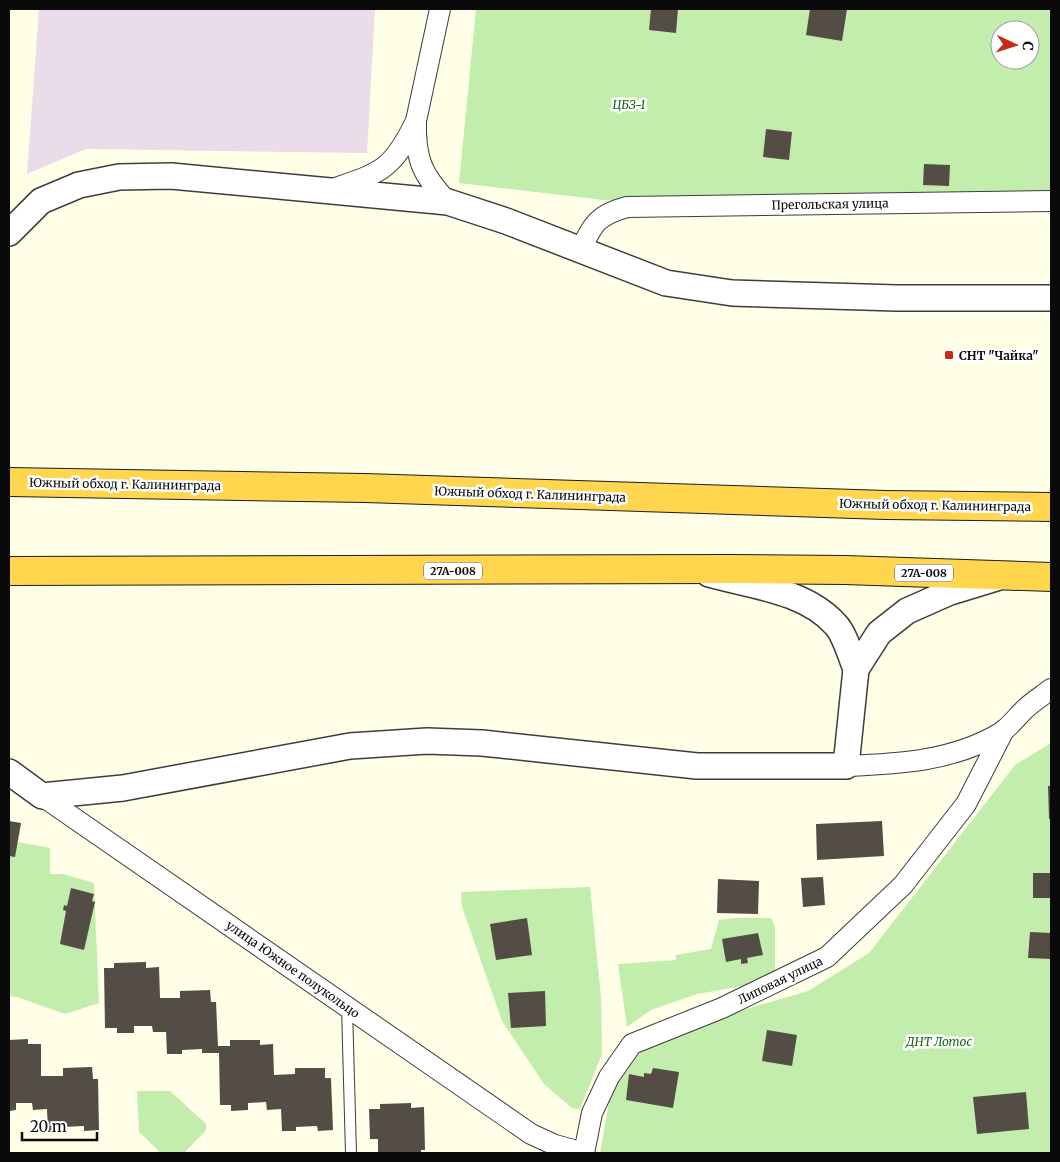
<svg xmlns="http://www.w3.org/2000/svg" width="1060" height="1162" font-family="Merriweather,serif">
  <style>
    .industrial { fill: #ebdcea }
    .green { fill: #c3edad; fill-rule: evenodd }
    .building { fill: #544d45 }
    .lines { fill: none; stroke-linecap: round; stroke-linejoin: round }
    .service-casing { stroke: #3d3d3d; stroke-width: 12 }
    .minor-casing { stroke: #3d3d3d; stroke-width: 22 }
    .tertiary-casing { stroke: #3d3d3d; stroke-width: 28 }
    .trunk-casing { stroke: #1b1b1b; stroke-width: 30 }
    .service { stroke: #fff; stroke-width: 10 }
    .minor { stroke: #fff; stroke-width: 20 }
    .tertiary { stroke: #fff; stroke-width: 25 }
    .trunk { stroke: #ffd64e; stroke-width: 28 }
    .poi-dot { fill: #c72b15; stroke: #fff; stroke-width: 2 }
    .labels { text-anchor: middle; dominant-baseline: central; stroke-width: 5; stroke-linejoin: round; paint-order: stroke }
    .shield { fill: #fff; stroke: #545454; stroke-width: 1 }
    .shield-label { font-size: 11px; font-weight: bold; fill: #0a0a0a }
    .park-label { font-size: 12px; font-style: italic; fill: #186715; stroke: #fff }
    .street-label { font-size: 12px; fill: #0a0a0a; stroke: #fff }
    .poi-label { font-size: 12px; font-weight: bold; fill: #0a0a0a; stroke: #fff; text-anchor: start }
  </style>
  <rect width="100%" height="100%" fill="#fffee7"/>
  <!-- industrial -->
  <polygon class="industrial" points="39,9 375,9 367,153 86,149 27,174"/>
  <!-- green -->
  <g class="green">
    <path d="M 476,9 L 1051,9 L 1051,195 L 604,200 L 459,183 ZM 1000,30 L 1030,30 L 1030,60 L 1000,60 Z"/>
    <polygon points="1051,743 1051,1153 600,1153 612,1086 637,1049 695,1024 808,991 869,953 1015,765"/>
    <polygon points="9,821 21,823 18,842 50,848 50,874 63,874 94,883 99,1003 65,1014 17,997 9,996"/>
    <polygon points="590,887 601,997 602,1054 580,1109 572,1108 544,1084 502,1021 462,907 461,892"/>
    <polygon points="736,918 771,918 775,927 775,972 748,985 697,994 651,1010 627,1027 618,964 676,960 676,955 711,949 719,920"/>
    <polygon points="137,1091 170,1091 206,1124 206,1130 184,1153 161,1153 139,1132"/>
  </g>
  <!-- building -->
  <g class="building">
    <polygon points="651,9 678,9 676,33 649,30"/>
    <polygon points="810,9 847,9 842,41 806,35"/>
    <polygon points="766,129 792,132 789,160 763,157"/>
    <polygon points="924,164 950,165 949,186 923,185"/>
    <polygon points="1048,786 1051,786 1051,819 1049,819"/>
    <polygon points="9,821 21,823 15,857 9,856"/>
    <polygon points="882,821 884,856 817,860 816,824"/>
    <rect x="1033" y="873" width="18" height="25"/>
    <polygon points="823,877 825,905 803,907 801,878"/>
    <polygon points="718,879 759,881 758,914 717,913"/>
    <polygon points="71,888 94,894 92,901 95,902 84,950 60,944 66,911 63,910 64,905 67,906"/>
    <polygon points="527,918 532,955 496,960 490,924"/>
    <polygon points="1030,932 1051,933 1051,959 1028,958"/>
    <polygon points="758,933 763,955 747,958 748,963 741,964 741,959 726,962 722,939"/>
    <polygon points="146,962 146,968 159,967 160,998 180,998 180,991 210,990 211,1002 216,1002 218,1046 230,1046 230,1040 260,1040 260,1045 273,1044 274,1075 295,1074 295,1068 325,1068 325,1078 331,1078 333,1130 318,1131 317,1126 296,1127 296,1131 282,1131 281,1109 267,1110 266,1102 248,1103 248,1110 231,1111 231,1105 220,1105 219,1053 202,1053 202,1049 182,1050 182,1054 167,1054 166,1032 153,1032 152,1026 134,1026 134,1033 117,1033 117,1028 105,1028 104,968 114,968 114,963"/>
    <polygon points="545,991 546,1026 511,1028 508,993"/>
    <polygon points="767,1030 797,1035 792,1066 762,1061"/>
    <polygon points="28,1039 28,1044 41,1044 41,1076 63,1076 63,1068 92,1067 93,1079 98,1079 99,1130 84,1131 84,1126 63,1127 64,1131 48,1132 47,1109 33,1110 32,1103 16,1103 16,1110 9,1111 9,1040"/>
    <polygon points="653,1068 679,1072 673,1108 626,1100 629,1074 644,1077 644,1073 651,1074"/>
    <polygon points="1026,1092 1029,1129 977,1134 973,1097"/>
    <polygon points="411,1103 411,1108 424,1107 425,1150 421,1150 421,1153 378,1153 378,1139 370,1139 369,1109 380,1109 380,1104"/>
  </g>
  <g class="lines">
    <defs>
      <polyline id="service" points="347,1007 351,1153"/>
      <g id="minor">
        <polyline points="416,121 440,9"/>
        <path d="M 330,190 C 381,172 391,172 416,121 C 415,159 422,175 448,202"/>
        <path d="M 580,251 C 593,224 597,215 627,207 L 1051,201"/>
        <path d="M 846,766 C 900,764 954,761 1002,732 C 1010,726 1017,717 1024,710 C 1032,702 1042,696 1051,689"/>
        <polyline points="42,796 531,1134 555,1145 584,1153 592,1113 609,1077 632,1044 722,1008 827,957 903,885 966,804 1004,730"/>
      </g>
      <g id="tertiary">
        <polyline points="9,233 41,201 79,185 119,177 171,176 448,202 506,221 666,283 732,293 897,298 1051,298"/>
        <path d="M 709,574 C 751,586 804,590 835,624 C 845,634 850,655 856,669"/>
        <polyline points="9,772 42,796 123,788 350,746 427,741 482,743 697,766 846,766 856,669 879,633 907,611 950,592 996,578"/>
      </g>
      <g id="trunk">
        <polyline points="9,482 365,488 886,505 1051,507"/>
        <polyline points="9,571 729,569 845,570 1051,577"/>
      </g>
    </defs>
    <!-- service casing -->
    <use href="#service" class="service-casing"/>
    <!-- minor casing -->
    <use href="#minor" class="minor-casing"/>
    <!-- tertiary casing -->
    <use href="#tertiary" class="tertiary-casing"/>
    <!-- trunk casing -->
    <use href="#trunk" class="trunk-casing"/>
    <!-- service -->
    <use href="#service" class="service"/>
    <!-- minor -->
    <use href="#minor" class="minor"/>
    <!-- tertiary -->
    <use href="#tertiary" class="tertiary"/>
    <!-- trunk -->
    <use href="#trunk" class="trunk"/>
  </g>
  <!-- markers -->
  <rect class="poi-dot" x="944" y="350" width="10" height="10" rx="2.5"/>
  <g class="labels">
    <!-- shield labels -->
    <g class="shield">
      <rect x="424" y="562.5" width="58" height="17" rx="4"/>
      <rect x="895" y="564.5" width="58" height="17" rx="4"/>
    </g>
    <g class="shield-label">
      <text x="453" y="571">27А-008</text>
      <text x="924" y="573">27А-008</text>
    </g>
    <!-- park labels -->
    <g class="park-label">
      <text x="629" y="104">ЦБЗ-1</text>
      <text x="939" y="1041">ДНТ Лотос</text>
    </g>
    <!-- street labels -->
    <g class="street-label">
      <text transform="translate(830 204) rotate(-1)">Прегольская улица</text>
      <text transform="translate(125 484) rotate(1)">Южный обход г. Калининграда</text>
      <text transform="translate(530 494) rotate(2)">Южный обход г. Калининграда</text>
      <text transform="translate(935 505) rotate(1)">Южный обход г. Калининграда</text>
      <text transform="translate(293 969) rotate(35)">улица Южное полукольцо</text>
      <text transform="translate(780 980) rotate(-26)">Липовая улица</text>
    </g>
    <!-- poi labels -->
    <g class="poi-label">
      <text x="959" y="355">СНТ "Чайка"</text>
    </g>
  </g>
  <!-- border -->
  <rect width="1060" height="1162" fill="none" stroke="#0a0a0a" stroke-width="20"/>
  <!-- north arrow -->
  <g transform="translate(1015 45) rotate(94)"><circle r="24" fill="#ffffff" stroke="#9d9d9d"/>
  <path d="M0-4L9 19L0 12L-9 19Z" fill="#c72b15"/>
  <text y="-8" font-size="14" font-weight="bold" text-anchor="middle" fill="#0a0a0a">С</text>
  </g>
  <!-- scale -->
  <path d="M22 1132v8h75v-8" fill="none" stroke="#0a0a0a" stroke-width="2.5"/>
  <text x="30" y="1132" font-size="15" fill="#0a0a0a" stroke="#ffffff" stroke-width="4" paint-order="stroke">20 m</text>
</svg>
